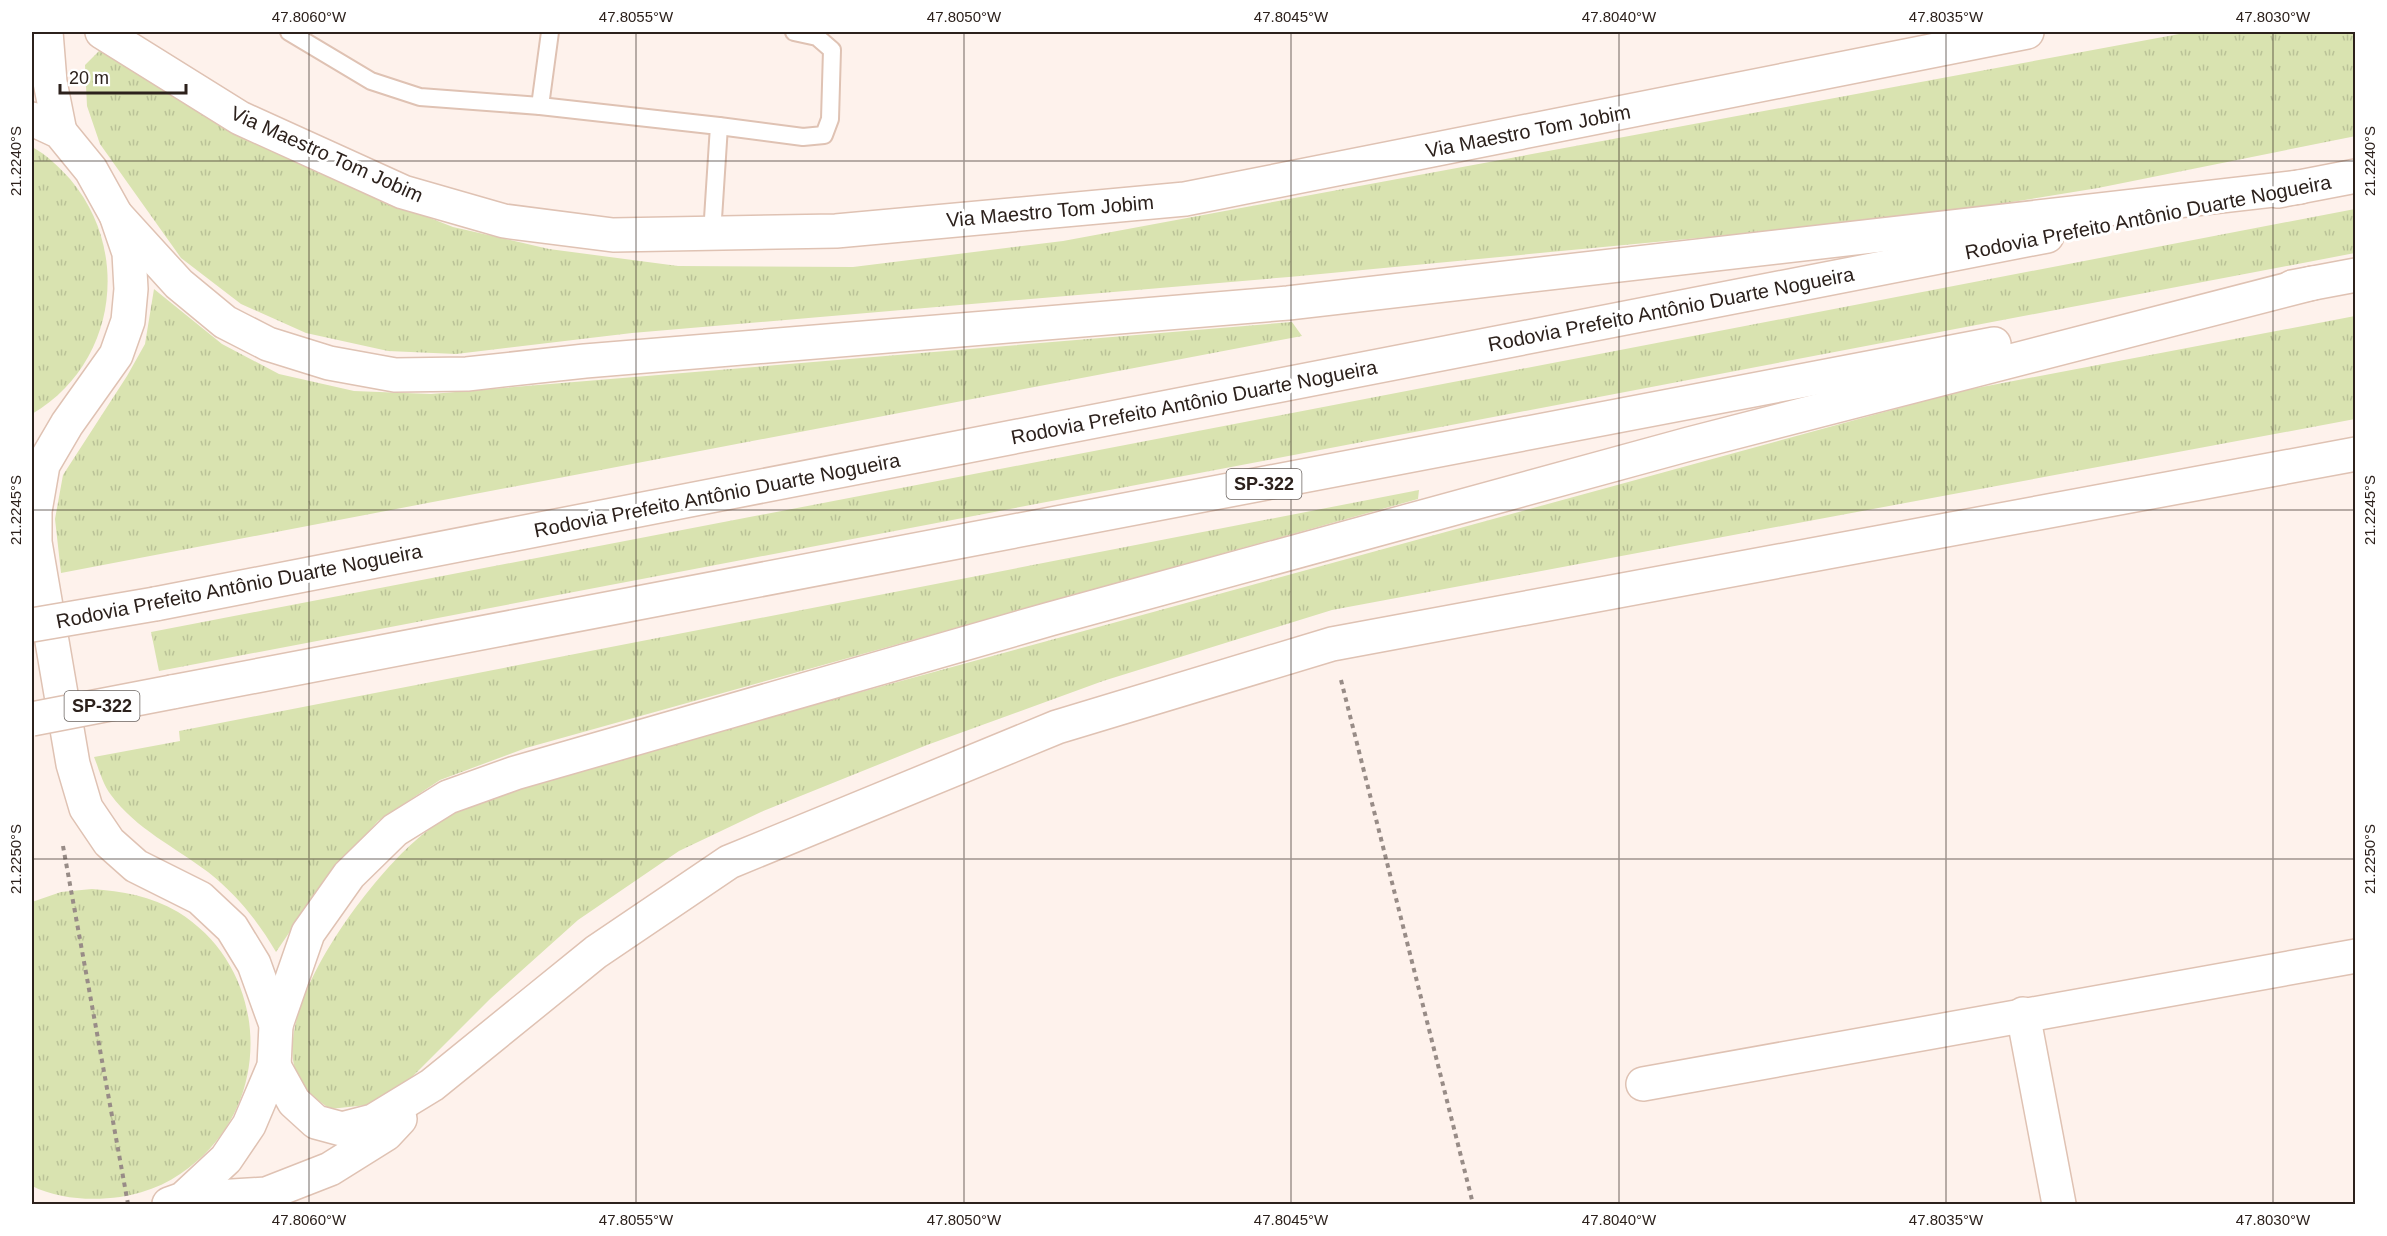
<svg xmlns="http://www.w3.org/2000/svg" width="2387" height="1236" font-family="Helvetica,sans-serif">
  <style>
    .grass { fill: url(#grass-tufts) }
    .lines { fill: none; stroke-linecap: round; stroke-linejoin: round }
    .service-casing { stroke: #dfc2b3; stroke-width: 20 }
    .minor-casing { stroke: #dfc2b3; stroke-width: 36 }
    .secondary-casing { stroke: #dfc2b3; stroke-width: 36 }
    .motorway-casing { stroke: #dfc2b3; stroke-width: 36 }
    .path { stroke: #988c87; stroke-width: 4; stroke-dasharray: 4.5 4.5; stroke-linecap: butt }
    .service { stroke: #fff; stroke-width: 16 }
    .minor { stroke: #fff; stroke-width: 33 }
    .secondary { stroke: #fff; stroke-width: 33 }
    .motorway { stroke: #fff; stroke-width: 33 }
    .motorway-bridge-casing { stroke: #dfc2b3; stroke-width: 36; stroke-linecap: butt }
    .motorway-bridge { stroke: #fff; stroke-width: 33 }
    .ticks { fill: none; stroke: #2c211c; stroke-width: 1.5; stroke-opacity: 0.45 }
    .labels { text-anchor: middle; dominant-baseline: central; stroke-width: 6; stroke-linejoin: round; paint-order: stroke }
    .shield { fill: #fff; stroke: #6b6460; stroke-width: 1.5 }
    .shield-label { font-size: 18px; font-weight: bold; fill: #2c211c }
    .street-label { font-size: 20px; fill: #2c211c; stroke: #fff }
    .neatline { fill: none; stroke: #2c211c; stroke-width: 2 }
    .ticks-label { font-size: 15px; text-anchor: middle; fill: #2c211c }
  </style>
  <defs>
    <pattern id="grass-tufts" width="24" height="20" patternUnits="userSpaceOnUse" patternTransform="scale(1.5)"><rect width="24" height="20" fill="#d9e3b0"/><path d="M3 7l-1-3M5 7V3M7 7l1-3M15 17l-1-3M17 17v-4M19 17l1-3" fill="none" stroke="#bac297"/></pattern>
  </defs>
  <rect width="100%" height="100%" fill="#fef2ec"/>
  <!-- grass -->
  <g class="grass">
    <polygon points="2190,32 2355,32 2356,136 2098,188 1981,207 1793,229 1289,277 632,333 456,354 388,351 306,333 241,304 181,258 100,144 87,106 85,65 100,50 346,185 453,227 549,249 678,266 853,267 1063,241"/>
    <path d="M 32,147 C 46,154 59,167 70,179 C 132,252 116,365 32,414 Z"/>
    <polygon points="2355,209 2355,253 159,671 151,632"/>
    <polygon points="154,289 222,344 279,374 354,391 431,394 1292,322 1302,336 61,573 55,519 63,475 127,376 145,344"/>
    <path d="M 2355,316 L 2355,419 L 1332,610 L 1103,681 L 927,745 L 761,812 L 679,851 L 578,920 L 491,998 L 408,1081 L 367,1105 L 330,1109 C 316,1099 303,1089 296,1072 C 272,1006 372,875 422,835 C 455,808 485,799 524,784 L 1961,391 Z"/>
    <path d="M 1419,490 L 1418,499 L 526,748 L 440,780 L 378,821 L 325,880 L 276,952 C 258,921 236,894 208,872 C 175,847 136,829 111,795 C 103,785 99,769 94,757 L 180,741 L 179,731 Z"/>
    <path d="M 92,889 C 122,891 151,896 178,912 C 267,967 275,1094 197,1161 C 176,1180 149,1193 120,1197 C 91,1201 58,1199 32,1186 L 32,902 L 61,892 Z"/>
  </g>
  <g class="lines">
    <defs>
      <g id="service">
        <polyline points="289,32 371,81 420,97 540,106 719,126 712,234"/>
        <polyline points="540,106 550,32"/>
        <polyline points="719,126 803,137 824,135 830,119 832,50 817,37 794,32"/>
      </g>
      <g id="minor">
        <polyline points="102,32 240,118 403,192 504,221 613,235 836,231 1185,199 2027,32"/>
        <polyline points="2023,1014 2059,1204"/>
        <polyline points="274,1066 294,1102 316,1122 342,1129 373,1121 432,1085 596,952 729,862 1057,727 1332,644 2356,454"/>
        <polyline points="1643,1084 2356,956"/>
        <polyline points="183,1199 266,1194 330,1169 386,1134 400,1119"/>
      </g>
      <g id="secondary">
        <polyline points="46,32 50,82 60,132"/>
        <polyline points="32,119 60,132 91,170 116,215 129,253 131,289 128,321 116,355 67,424 43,465 35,511 35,542 73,764 86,808 109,842 136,866 200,898 232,928 254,964 276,1025 274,1066 249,1125 226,1159 183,1199 169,1204"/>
      </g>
      <g id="motorway">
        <polyline points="2278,191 2356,176"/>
        <polyline points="116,215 179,284 225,322 268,344 329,363 395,375 467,374 585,361 1288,303 2300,187"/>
        <polyline points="2292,287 2356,275"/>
        <polyline points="155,604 2047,236"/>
        <polyline points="172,692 1994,344"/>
        <polyline points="276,1025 308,933 349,875 395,830 448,797 515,773 1050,619 1689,444 2313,283"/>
      </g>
    </defs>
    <!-- service casing -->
    <use href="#service" class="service-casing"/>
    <!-- minor casing -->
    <use href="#minor" class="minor-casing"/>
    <!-- secondary casing -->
    <use href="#secondary" class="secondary-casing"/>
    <!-- motorway casing -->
    <use href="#motorway" class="motorway-casing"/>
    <!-- path -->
    <g class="path">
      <polyline points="1341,680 1473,1204"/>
      <polyline points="63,846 128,1204"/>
    </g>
    <!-- service -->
    <use href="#service" class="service"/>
    <!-- minor -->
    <use href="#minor" class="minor"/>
    <!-- secondary -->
    <use href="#secondary" class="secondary"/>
    <!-- motorway -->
    <use href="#motorway" class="motorway"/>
    <defs>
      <g id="motorway-bridge">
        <polyline points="32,625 155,604"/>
        <polyline points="32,719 172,692"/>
      </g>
    </defs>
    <!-- motorway-bridge casing -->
    <use href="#motorway-bridge" class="motorway-bridge-casing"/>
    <!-- motorway-bridge -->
    <use href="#motorway-bridge" class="motorway-bridge"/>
  </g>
  <!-- ticks -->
  <path class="ticks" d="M 309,32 L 309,1204M 636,32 L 636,1204M 964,32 L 964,1204M 1291,32 L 1291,1204M 1619,32 L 1619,1204M 1946,32 L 1946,1204M 2273,32 L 2273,1204M 32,161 L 2356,161M 32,510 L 2356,510M 32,859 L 2356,859"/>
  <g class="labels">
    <!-- shield labels -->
    <g class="shield">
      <rect x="1226.5" y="469" width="75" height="30" rx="4.5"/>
      <rect x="64.5" y="691" width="75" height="30" rx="4.5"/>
    </g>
    <g class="shield-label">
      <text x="1264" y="484">SP-322</text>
      <text x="102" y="706">SP-322</text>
    </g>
    <!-- street labels -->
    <g class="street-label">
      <text transform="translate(1528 131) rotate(-11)">Via Maestro Tom Jobim</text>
      <text transform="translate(327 154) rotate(24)">Via Maestro Tom Jobim</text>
      <text transform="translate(1050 211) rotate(-5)">Via Maestro Tom Jobim</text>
      <text transform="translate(2148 217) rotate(-11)">Rodovia Prefeito Antônio Duarte Nogueira</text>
      <text transform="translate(1671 309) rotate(-11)">Rodovia Prefeito Antônio Duarte Nogueira</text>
      <text transform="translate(1194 402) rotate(-11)">Rodovia Prefeito Antônio Duarte Nogueira</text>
      <text transform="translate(717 495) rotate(-11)">Rodovia Prefeito Antônio Duarte Nogueira</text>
      <text transform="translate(239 586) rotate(-11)">Rodovia Prefeito Antônio Duarte Nogueira</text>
    </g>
  </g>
  <!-- border -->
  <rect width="2387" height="1236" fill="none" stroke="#ffffff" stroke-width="66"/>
  <!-- scale -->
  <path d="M60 84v9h126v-9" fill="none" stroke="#2c211c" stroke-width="3"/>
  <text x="69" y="84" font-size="18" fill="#2c211c" stroke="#ffffff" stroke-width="4.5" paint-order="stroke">20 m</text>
  <rect x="33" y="33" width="2321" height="1170" class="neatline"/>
  <g class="ticks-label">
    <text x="309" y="22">47.8060°W</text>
    <text x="636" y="22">47.8055°W</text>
    <text x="964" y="22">47.8050°W</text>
    <text x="1291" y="22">47.8045°W</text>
    <text x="1619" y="22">47.8040°W</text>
    <text x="1946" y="22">47.8035°W</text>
    <text x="2273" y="22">47.8030°W</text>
    <text transform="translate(16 161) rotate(-90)" y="5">21.2240°S</text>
    <text transform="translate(2370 161) rotate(-90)" y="5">21.2240°S</text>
    <text transform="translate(16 510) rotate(-90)" y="5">21.2245°S</text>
    <text transform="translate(2370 510) rotate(-90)" y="5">21.2245°S</text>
    <text transform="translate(16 859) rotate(-90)" y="5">21.2250°S</text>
    <text transform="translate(2370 859) rotate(-90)" y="5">21.2250°S</text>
    <text x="309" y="1225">47.8060°W</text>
    <text x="636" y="1225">47.8055°W</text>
    <text x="964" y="1225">47.8050°W</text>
    <text x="1291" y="1225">47.8045°W</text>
    <text x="1619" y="1225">47.8040°W</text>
    <text x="1946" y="1225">47.8035°W</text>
    <text x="2273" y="1225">47.8030°W</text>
  </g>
</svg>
